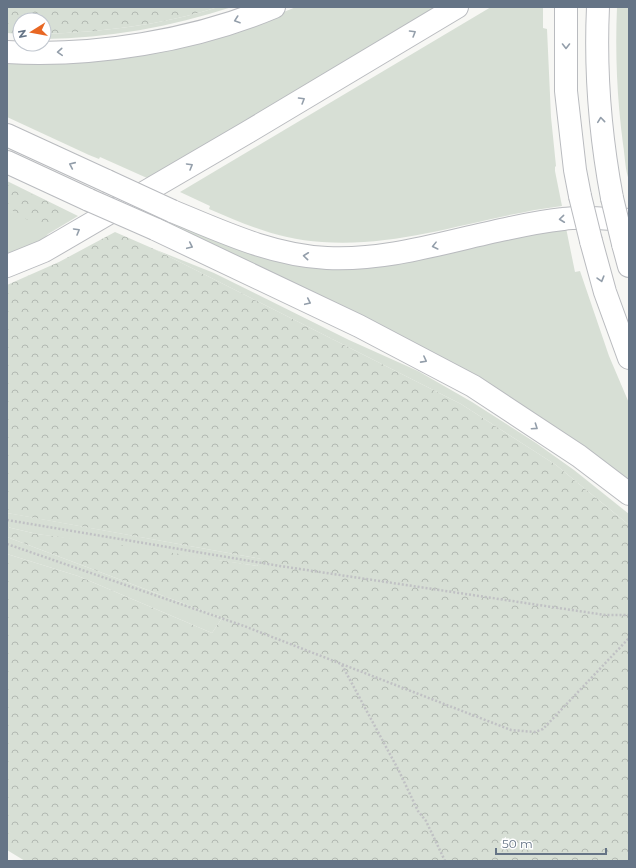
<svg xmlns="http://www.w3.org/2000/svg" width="636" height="868" font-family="Montserrat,sans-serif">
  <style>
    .grass { fill: #d7dfd5 }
    .forest { fill: url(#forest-crowns) }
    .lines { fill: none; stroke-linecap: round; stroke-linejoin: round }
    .highway-casing { stroke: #b9bbbf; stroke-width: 24 }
    .path { stroke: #c0c1c4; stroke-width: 2.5; stroke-dasharray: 2 2; stroke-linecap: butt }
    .highway { stroke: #fff; stroke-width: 22 }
    .highway-bridge-casing { stroke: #b9bbbf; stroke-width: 24; stroke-linecap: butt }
    .highway-bridge { stroke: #fff; stroke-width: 22 }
    .oneway { stroke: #939eaa }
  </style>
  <defs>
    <pattern id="forest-crowns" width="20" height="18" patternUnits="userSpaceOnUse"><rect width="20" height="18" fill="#d7dfd5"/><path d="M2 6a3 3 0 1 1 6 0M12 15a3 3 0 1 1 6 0" fill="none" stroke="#b2b9b2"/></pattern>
  </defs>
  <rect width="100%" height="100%" fill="#f7f7f4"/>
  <!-- grass -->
  <g class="grass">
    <path d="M 218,7 L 232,7 C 171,27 108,38 44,39 L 44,34 C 101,32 163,25 218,7 Z"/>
    <polygon points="296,7 449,7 156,182 100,157 99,159 89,155 7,117 7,62 259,22"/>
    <path d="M 491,7 L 543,7 L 543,28 L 547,29 L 551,117 L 556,166 L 555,167 L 555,171 L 562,206 C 481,216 404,248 322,242 C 281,240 246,225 209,209 L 210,206 L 180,192 Z"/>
    <path d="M 617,7 L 629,7 L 629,180 C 625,170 625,156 623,144 C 617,99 615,53 617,7 Z"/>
    <polygon points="7,181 78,216 48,234 43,240 7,261"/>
    <polygon points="165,219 272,258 496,240 566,228 575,272 580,271 609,356 629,403 629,485 335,303 163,220"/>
    <polygon points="154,249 214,273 349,340 418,371 472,402 536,443 574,470 629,514 629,525 556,465 461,404"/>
    <polygon points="7,513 19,515 262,559 257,566 37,534 7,527"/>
    <polygon points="7,537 222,618 212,633 78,576 7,554"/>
  </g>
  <!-- forest -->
  <g class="forest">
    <path d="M 7,7 L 218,7 C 163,25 101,32 44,34 L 44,20 L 20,20 L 20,34 L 7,33 Z"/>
    <polygon points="7,184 47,201 66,213 60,220 42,229 12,210 7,208"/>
    <polygon points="115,232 154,249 461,404 556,465 629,525 629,861 25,861 7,850 7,554 78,576 212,633 222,618 7,537 7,527 37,534 108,543 257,566 261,559 7,513 7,285 59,262"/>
  </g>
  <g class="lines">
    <defs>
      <g id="highway">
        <polyline points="566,7 566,91 575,170 580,196"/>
        <path d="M 598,7 C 595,71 600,134 612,198"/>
        <path d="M 7,52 C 94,57 193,41 274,7"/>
        <polyline points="7,135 107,181"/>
        <polyline points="7,162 89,200"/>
        <path d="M 172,211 C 223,232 271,255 327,258 C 389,261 447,241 506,229 C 524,225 544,221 563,219 C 584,216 607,219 629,220"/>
        <polyline points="155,229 359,326 473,386 579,456 629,494"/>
        <polyline points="591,241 605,292 629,358"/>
        <polyline points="623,244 629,266"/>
        <polyline points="7,266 44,251 248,132 457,7"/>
      </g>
    </defs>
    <!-- highway casing -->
    <use href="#highway" class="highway-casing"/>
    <!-- path -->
    <g class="path">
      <polyline points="7,520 280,566 605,615 629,615"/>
      <polyline points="7,544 244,626 511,730 535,732 543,729 629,638"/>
      <polyline points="342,665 399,771 418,811 426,821 445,861"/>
    </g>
    <!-- highway -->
    <use href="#highway" class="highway"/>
    <defs>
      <g id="highway-bridge">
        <polyline points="107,181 172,211"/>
        <polyline points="580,196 591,241"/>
        <polyline points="612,198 623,244"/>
        <polyline points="89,200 155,229"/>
      </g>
    </defs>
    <!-- highway-bridge casing -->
    <use href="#highway-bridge" class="highway-bridge-casing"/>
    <!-- highway-bridge -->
    <use href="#highway-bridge" class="highway-bridge"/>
  </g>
  <!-- one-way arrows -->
  <defs><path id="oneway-chevron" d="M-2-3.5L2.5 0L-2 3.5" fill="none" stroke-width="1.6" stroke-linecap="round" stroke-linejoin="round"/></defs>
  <g class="oneway">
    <use href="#oneway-chevron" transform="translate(237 20) rotate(161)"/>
    <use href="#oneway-chevron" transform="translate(413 33) rotate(-31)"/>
    <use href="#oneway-chevron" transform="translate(566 46) rotate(90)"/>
    <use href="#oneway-chevron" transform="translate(60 52) rotate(176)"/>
    <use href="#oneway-chevron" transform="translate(302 100) rotate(-31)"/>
    <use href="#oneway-chevron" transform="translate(601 120) rotate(-96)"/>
    <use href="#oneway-chevron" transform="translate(72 165) rotate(-156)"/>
    <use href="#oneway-chevron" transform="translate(190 166) rotate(-30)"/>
    <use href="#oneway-chevron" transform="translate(562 219) rotate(174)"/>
    <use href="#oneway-chevron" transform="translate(77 231) rotate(-30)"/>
    <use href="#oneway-chevron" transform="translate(190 246) rotate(25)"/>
    <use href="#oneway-chevron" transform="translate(435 246) rotate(166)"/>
    <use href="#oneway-chevron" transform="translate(306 256) rotate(-174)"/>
    <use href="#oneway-chevron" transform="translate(601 279) rotate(74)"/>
    <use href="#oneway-chevron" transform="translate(308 302) rotate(25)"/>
    <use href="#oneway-chevron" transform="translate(424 360) rotate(28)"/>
    <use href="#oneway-chevron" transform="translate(535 427) rotate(34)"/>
  </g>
  <!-- border -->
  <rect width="636" height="868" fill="none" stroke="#657486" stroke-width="16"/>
  <!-- north arrow -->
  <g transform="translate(32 32) rotate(259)"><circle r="19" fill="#ffffff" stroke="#c1c7cf"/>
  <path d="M0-3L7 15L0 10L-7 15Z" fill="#e86723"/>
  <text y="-6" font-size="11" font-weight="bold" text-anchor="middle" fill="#657486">N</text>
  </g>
  <!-- scale -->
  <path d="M496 848v6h110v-6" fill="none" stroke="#657486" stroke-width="2"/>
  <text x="502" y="848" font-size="12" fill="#657486" stroke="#ffffff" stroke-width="3" paint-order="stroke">50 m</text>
</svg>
